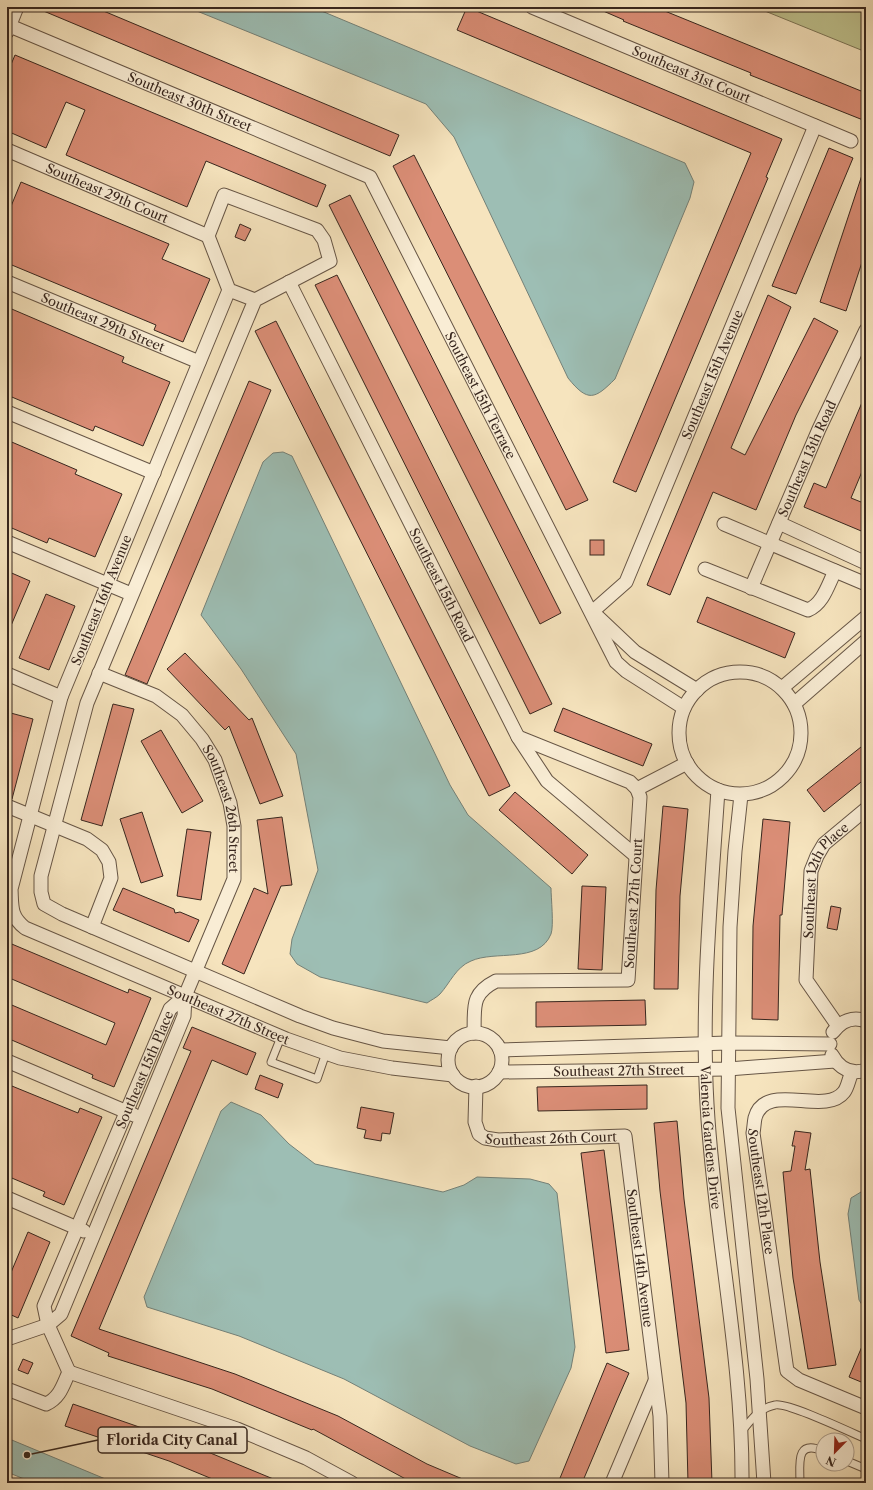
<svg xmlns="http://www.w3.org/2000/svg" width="873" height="1490" font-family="'Libre Caslon Text',serif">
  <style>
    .green { fill: #bfc38f; stroke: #7b7456 }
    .water { fill: #9dbeb4; stroke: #748178 }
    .building { fill: #db8e77; stroke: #37261e }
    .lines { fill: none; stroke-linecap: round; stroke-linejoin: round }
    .service-casing { stroke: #675646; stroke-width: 9 }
    .minor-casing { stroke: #675646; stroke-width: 15 }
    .service { stroke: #f9edd5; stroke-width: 7 }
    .minor { stroke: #f9edd5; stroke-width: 13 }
    .labels { text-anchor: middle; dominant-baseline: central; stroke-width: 3; stroke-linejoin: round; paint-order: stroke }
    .street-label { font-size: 13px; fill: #37261e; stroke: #f9edd5 }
    .leader { fill: none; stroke: #37261e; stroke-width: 1.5 }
    .callout-dot { fill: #37261e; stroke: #f9edd5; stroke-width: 1.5 }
    .callout { fill: #f9edd5; stroke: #37261e; stroke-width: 1.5 }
    .callout-label { font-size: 14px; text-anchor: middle; font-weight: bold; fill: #37261e }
  </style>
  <rect width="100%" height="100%" fill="#f6e4be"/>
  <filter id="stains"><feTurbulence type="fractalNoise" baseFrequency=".005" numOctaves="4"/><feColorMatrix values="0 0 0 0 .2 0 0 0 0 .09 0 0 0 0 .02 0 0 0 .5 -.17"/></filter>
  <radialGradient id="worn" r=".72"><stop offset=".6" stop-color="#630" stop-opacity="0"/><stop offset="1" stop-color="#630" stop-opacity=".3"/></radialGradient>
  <!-- green -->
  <polygon class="green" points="755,7 866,7 866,52"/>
  <!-- water -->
  <g class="water">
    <path d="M 187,7 L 312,7 L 685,163 L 694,182 L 690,198 L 615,379 C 595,399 588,403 568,378 L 454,137 L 426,104 Z"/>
    <path d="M 283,452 L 292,456 L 450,785 L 468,815 L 551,888 C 551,897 554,926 551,934 C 539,964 495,950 471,961 C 456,967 450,983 440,994 C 436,998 431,1000 427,1003 L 320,977 L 297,964 L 290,954 L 292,939 L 318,870 L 296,754 L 241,669 L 201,615 L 263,462 L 273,453 Z"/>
    <polygon points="231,1102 261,1115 289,1144 315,1164 443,1192 464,1185 477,1177 530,1179 549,1184 557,1193 575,1347 571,1368 529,1461 516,1464 470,1446 344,1379 239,1336 147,1307 144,1297 221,1111"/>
    <polygon points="866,1189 866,1311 859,1300 848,1214 851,1198"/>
    <polygon points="7,1438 115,1483 34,1483 7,1472"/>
  </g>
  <!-- building -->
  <g class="building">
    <polygon points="34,7 94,7 399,135 390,156"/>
    <polygon points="467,7 782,139 766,177 768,178 636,492 613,482 751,153 457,30"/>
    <polygon points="594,7 655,7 866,93 866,113 863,120 750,75 751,73 623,21 624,20"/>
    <polygon points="15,55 326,185 317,207 206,161 187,207 66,155 85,110 66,102 46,148 7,131 7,74"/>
    <polygon points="829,148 853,158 796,294 772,286"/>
    <polygon points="414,155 588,500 566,510 393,166"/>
    <polygon points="864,169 866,169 866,250 846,311 820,302"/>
    <polygon points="21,182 169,244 162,259 210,279 183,342 154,330 156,325 7,263 7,216"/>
    <polygon points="350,195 561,613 540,624 329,205"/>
    <polygon points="240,224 251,229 245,241 235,237"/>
    <polygon points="337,275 552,704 530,714 315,285"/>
    <polygon points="768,295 791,307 731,448 745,455 814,318 838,331 796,415 756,510 713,492 670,595 647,585"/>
    <polygon points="7,307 124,357 122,362 170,382 143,446 95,426 93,431 7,395"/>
    <polygon points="276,321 510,786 489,796 255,331"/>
    <polygon points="249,381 271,390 147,684 125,675"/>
    <polygon points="866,393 866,462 851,498 866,504 866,533 804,507 814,483 826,488"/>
    <polygon points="7,440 77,470 75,474 122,494 95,557 49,538 47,543 7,526"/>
    <rect x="590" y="540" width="14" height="15"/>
    <polygon points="7,571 30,581 7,635"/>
    <polygon points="46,594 75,606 49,670 19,658"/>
    <polygon points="707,597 795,633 785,658 697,622"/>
    <polygon points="185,653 249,720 252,718 283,796 260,804 229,726 225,730 167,669"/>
    <polygon points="113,704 134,709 102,826 81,820"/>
    <polygon points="563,708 652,744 643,766 554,731"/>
    <polygon points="7,712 33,719 12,799 7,798"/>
    <polygon points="161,730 203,801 182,813 141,741"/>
    <polygon points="866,743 866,778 824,812 807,790"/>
    <polygon points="515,792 588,855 572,874 499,810"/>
    <polygon points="663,806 688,809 680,896 678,989 654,989 656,890"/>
    <polygon points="142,812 163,876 141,883 120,819"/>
    <polygon points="282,817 292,885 281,886 244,974 222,964 254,888 268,894 257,820"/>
    <polygon points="763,819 790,822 782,915 780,915 778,1020 752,1019 753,926"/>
    <polygon points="187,829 211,832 201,900 177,896"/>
    <polygon points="582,886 606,887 602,970 578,969"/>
    <polygon points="123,888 174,909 175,913 180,912 199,920 189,942 113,910"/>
    <polygon points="831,906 841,908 837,930 827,928"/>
    <polygon points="7,942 128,993 129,989 151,998 114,1087 92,1078 93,1075 7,1038 7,1003 106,1045 115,1023 7,977"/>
    <polygon points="645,1000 646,1025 536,1027 536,1002"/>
    <polygon points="192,1027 256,1053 247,1075 212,1060 99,1329 235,1374 338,1416 427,1464 472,1483 413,1483 313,1429 312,1430 212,1389 108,1356 109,1353 71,1336 191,1051 183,1048"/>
    <polygon points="260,1075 283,1084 278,1098 255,1089"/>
    <polygon points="7,1084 78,1113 80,1108 102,1117 64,1205 43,1196 45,1192 7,1176"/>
    <polygon points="647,1085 647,1109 538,1111 537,1087"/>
    <polygon points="361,1107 394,1113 390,1134 382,1133 381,1141 364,1138 366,1130 357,1128"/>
    <polygon points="677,1121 684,1199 709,1398 712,1483 688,1483 686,1403 660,1191 654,1123"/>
    <polygon points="795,1131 811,1133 805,1170 810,1169 820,1262 836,1365 808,1369 793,1278 783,1172 791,1171 795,1146 792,1146"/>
    <polygon points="604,1150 629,1350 606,1353 581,1153"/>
    <polygon points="28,1232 50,1242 18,1318 7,1313 7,1282"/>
    <polygon points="866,1337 866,1384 849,1377"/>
    <polygon points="23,1359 33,1363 28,1374 18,1370"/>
    <polygon points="607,1363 629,1373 618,1398 582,1483 558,1483"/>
    <polygon points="73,1404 191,1445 283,1483 222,1483 169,1461 65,1426"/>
  </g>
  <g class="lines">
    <defs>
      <g id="service">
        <polyline points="281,1037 271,1062 317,1079 326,1053"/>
        <path d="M 742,1431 C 751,1420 759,1408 775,1405 C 787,1402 850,1432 866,1439"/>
        <polyline points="847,1461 866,1469"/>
        <path d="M 800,1483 C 800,1464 795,1439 823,1451"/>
      </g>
      <g id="minor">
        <path id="s1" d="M 532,7 L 851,141"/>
        <path id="s2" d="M 10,26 L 370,177 L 616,662 L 626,671 L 684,708"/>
        <polyline points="7,32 17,7"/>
        <path id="s3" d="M 7,150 L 208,236"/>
        <path id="s4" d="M 7,282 L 199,362"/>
        <path id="s5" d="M 289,282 L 518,737 L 547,781 L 636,856"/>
        <path id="s6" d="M 229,290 L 61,697 L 11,889 C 12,907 10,916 25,928 L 286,1039 L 340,1058 L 392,1068 L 453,1075"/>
        <polyline points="255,300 229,290 208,236 224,195 317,230 324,240 330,261 255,300 87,703 41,876 41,892 44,904 62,914 300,1016 333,1028 383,1041 451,1048"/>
        <polyline points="7,412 154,473"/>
        <polyline points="779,523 866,563"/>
        <polyline points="724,524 866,584"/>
        <polyline points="7,542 131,594"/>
        <path d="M 705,569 L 808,610 C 823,604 828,585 835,571"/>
        <path id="s7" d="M 751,588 L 819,429 L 866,330"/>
        <path id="s8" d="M 592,612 L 626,582 L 815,126"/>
        <polyline points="598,617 635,652 697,690"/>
        <circle cx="740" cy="733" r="61"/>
        <path id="s9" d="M 99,673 L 156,696 L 182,715 L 202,739 L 215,760 L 230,803 L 234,826 L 234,879 L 185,996 L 184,1016 L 61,1314 L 48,1325 L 44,1306 L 170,1009 L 185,996"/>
        <polyline points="7,674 61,697"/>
        <polyline points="782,688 866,617"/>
        <polyline points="794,704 866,641"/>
        <polyline points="637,789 687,763"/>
        <path id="s10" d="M 718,790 C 711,895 701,1000 707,1104 C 714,1231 743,1356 742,1483"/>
        <polyline points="741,795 735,851 730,927 728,1108 757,1379 764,1483"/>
        <polyline points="7,806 87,839 102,850 109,862 111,878 92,927"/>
        <path id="s11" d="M 838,1026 L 806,980 L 811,871 L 817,856 L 824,844 L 866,809"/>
        <path d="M 833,1032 C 841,1021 853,1016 866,1021"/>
        <path id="s12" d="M 474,1033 C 475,1008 470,994 496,981 L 628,980 L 640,797 L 637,789 L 630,782 L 518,737"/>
        <circle cx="475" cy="1060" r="27"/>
        <polyline points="500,1050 728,1043 830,1044"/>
        <path d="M 832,1055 C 839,1068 851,1075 866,1070"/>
        <polyline points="7,1061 134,1115"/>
        <path id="s13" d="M 499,1072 L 728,1069 L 835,1061"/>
        <path id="s14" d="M 852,1072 C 849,1078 848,1087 844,1092 C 825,1117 765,1080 755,1118 C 754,1123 754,1128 753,1133 L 787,1371 L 799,1380 L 866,1408"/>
        <path id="s15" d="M 476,1086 L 475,1122 L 479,1134 L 485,1138 L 498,1140 L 625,1136 L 660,1416 L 662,1483"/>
        <polyline points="7,1198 84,1231"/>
        <path d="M 7,1339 L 48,1325 L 69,1372 C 63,1385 60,1398 46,1404 L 7,1389"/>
        <polyline points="69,1372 237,1429 306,1458 352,1483"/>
        <polyline points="612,1483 655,1381"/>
      </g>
    </defs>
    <!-- service casing -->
    <use href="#service" class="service-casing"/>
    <!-- minor casing -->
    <use href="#minor" class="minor-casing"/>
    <!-- service -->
    <use href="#service" class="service"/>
    <!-- minor -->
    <use href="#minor" class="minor"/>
  </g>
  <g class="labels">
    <!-- street labels -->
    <g class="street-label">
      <text stroke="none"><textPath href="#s1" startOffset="173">Southeast 31st Court</textPath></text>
      <text stroke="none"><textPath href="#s2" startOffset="195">Southeast 30th Street</textPath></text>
      <text stroke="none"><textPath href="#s3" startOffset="109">Southeast 29th Court</textPath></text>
      <text stroke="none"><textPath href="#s4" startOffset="104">Southeast 29th Street</textPath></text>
      <text stroke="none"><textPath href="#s8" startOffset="270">Southeast 15th Avenue</textPath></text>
      <text stroke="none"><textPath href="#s2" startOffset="635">Southeast 15th Terrace</textPath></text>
      <text stroke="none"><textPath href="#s7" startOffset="141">Southeast 13th Road</textPath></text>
      <text stroke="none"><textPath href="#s5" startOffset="339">Southeast 15th Road</textPath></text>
      <text transform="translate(101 600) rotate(-68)">Southeast 16th Avenue</text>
      <text stroke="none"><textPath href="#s9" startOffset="199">Southeast 26th Street</textPath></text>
      <text stroke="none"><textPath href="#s11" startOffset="161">Southeast 12th Place</textPath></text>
      <text stroke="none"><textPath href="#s12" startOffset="270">Southeast 27th Court</textPath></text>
      <text stroke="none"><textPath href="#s6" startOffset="903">Southeast 27th Street</textPath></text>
      <text stroke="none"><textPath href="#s9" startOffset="1034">Southeast 15th Place</textPath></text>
      <text stroke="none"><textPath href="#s13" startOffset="120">Southeast 27th Street</textPath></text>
      <text stroke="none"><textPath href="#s15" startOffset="122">Southeast 26th Court</textPath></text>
      <text stroke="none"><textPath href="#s10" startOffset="348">Valencia Gardens Drive</textPath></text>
      <text stroke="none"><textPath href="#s14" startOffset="196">Southeast 12th Place</textPath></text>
      <text stroke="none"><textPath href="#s15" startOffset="319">Southeast 14th Avenue</textPath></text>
    </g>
  </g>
  <!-- callouts -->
  <path class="leader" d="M27 1455L98 1440"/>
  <circle class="callout-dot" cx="27" cy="1455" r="4"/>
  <rect class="callout" x="98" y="1427" width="149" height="26" rx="4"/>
  <g class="callout-label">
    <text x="172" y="1445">Florida City Canal</text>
  </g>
  <!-- margin -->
  <rect width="873" height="1490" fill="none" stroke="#f6e4be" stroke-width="24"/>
  <rect x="8" y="8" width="857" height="1474" fill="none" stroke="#37261e" stroke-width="2"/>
  <rect x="12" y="12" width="849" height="1466" fill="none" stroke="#37261e"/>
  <!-- north arrow -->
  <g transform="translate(835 1452) rotate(203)"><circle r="19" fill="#f9edd5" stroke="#ab9d8c"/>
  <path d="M0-3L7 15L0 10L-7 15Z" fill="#8f2418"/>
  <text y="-6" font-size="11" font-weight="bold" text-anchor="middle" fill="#37261e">N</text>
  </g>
  <rect width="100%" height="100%" filter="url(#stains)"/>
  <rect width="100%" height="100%" fill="url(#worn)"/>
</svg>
